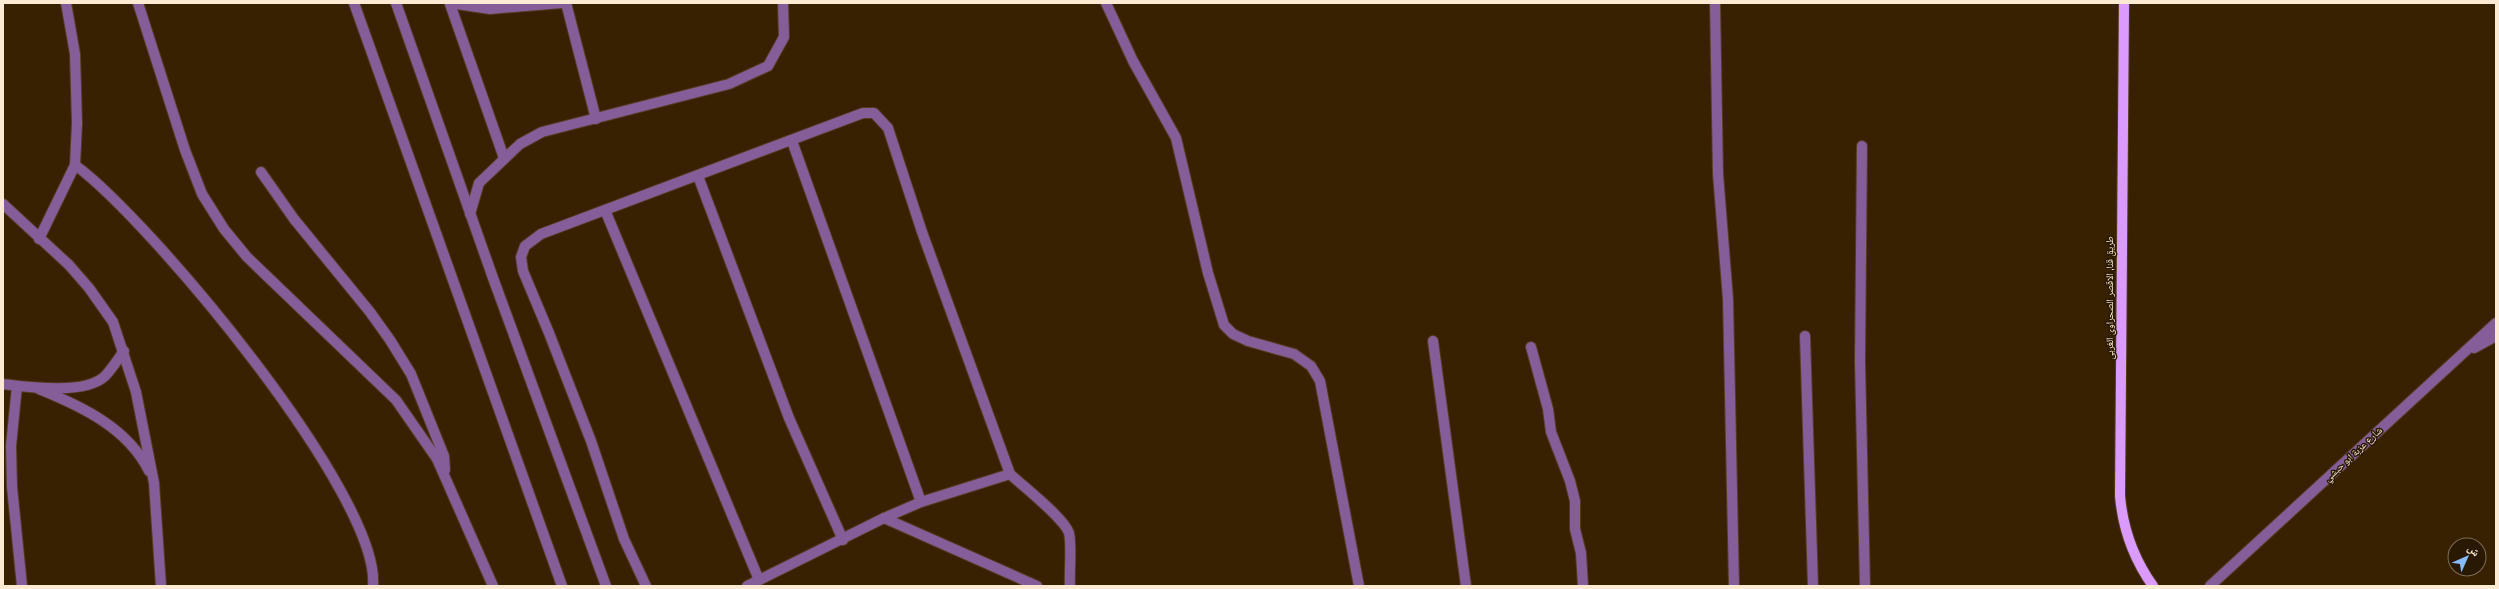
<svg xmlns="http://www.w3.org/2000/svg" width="2499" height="589" font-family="'Archivo Narrow','Noto Naskh Arabic',sans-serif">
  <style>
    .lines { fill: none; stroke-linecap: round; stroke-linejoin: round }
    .minor-casing { stroke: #543d1e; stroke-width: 12 }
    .major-casing { stroke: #543d1e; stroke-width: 12 }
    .minor { stroke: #845d99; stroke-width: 10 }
    .major { stroke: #db9bfe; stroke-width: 10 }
    .labels { text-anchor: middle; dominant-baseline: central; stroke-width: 3; stroke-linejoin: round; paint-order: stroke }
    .street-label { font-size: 10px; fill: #fdead3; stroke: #291903 }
  </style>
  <rect width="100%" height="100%" fill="#382100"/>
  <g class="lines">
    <defs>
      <g id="minor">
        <polyline points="138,3 185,150 202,194 224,229 247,257 396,400 437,459 493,586"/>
        <polyline points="354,3 562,586"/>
        <polyline points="396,3 493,278 606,586"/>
        <polyline points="450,3 490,9 562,3"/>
        <polyline points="566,3 596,119"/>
        <polyline points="1106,3 1133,61 1176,138 1208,273 1224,325 1233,334 1248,341 1294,354 1311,366 1320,381 1359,586"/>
        <polyline points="1715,3 1718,174 1728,299 1734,586"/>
        <polyline points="450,4 504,158"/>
        <polyline points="792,141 921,502"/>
        <polyline points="1862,146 1860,362 1865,586"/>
        <path d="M 75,165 C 149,219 381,496 373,586"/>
        <polyline points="261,172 294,219 370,312 390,340 411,374 444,456 445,470"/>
        <polyline points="698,176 789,418 843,540"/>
        <polyline points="3,204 69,265 89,288 113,322 136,392 154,483 161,586"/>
        <polyline points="605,210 759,580"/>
        <polyline points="470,214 479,183 520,144 542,132 729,84 768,66 784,37 783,3"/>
        <polyline points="39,239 75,165 77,123 75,54 66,3"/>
        <polyline points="1805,336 1813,586"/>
        <polyline points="1433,341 1466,586"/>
        <polyline points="1531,347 1548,409 1551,432 1570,481 1575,501 1575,529 1581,553 1583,586"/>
        <polyline points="2474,348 2496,336"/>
        <path d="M 3,384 C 28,387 85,395 105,376 C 112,369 118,359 124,351"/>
        <polyline points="17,386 11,446 12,487 22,586"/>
        <path d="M 39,389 C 81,406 128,428 149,471"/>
        <polyline points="884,518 1037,586"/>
        <path d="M 646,586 L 624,539 L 591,441 L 549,333 L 523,271 L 521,257 L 525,246 L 541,234 L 863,113 L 874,113 L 888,128 L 922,232 L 1010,474 C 1024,487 1064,518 1069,533 C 1072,546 1069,572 1070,586"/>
        <polyline points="747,586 884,518 921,502 1010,474"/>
        <polyline points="2210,586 2496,323"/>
      </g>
      <path id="major" d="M 2124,3 L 2120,496 C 2123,530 2133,558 2153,586"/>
    </defs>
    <!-- minor casing -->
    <use href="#minor" class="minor-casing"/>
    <!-- major casing -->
    <use href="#major" class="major-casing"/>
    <!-- minor -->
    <use href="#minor" class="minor"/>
    <!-- major -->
    <use href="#major" class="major"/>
  </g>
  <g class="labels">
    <!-- street labels -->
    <g class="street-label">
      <text transform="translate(2109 298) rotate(-90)">طريق قنا, الاقصر الصحراوى الغربى</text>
      <text transform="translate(2353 454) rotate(-43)">شارع عزبة ابو حبشي</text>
    </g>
  </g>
  <!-- border -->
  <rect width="2499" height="589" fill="none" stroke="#fdead3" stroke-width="8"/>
  <!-- north arrow -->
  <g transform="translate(2467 557) rotate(45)"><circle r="19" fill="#291903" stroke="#7e6d56"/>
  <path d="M0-3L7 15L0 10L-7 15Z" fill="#85bbfb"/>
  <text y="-6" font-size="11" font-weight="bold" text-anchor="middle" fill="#fdead3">ش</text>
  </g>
</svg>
